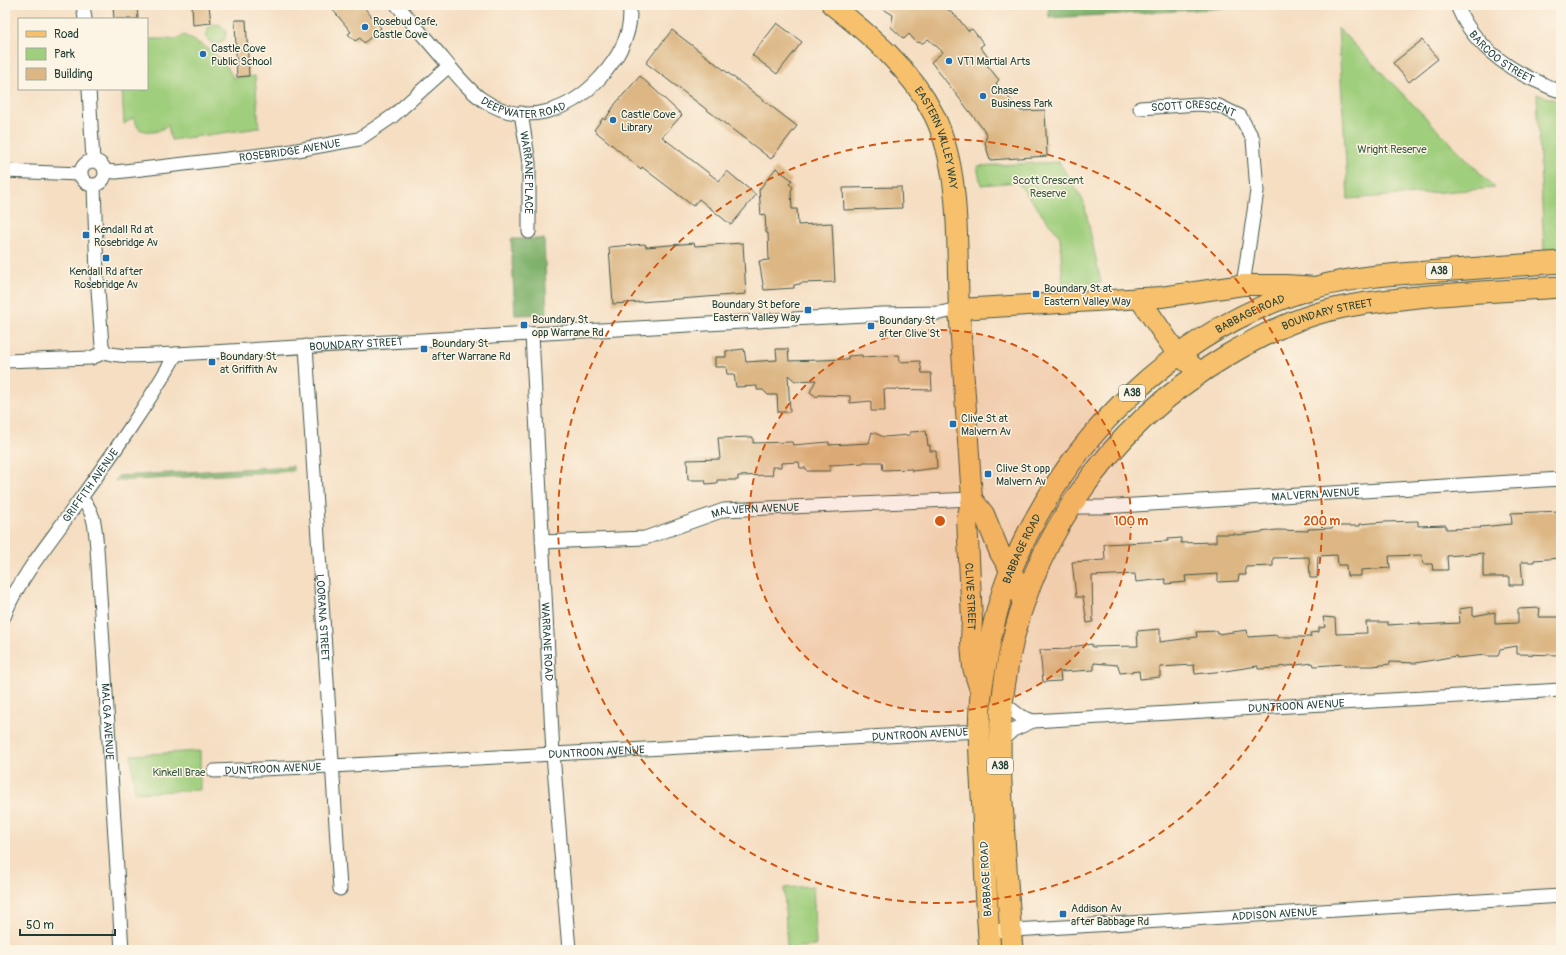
<svg xmlns="http://www.w3.org/2000/svg" width="1566" height="955" font-family="Pangolin,sans-serif">
  <style>
    .green { fill: #9fce7c; stroke: #5f8658 }
    .forest { fill: #7fb16c; stroke: #4f7750 }
    .building { fill: #dcb683 }
    .lines { fill: none; stroke-linecap: round; stroke-linejoin: round }
    .minor-casing { stroke: #3f5549; stroke-width: 15 }
    .primary-casing { stroke: #3f5549; stroke-width: 22 }
    .trunk-casing { stroke: #3f5549; stroke-width: 23 }
    .minor { stroke: #fff; stroke-width: 13 }
    .primary { stroke: #f7c06c; stroke-width: 20 }
    .trunk { stroke: #f7c06c; stroke-width: 21 }
    .ring { fill: none; stroke: #d45610; stroke-width: 2; stroke-dasharray: 7 5 }
    .poi-dot { fill: #1f6fb2; stroke: #fcf5e5; stroke-width: 1.5 }
    .labels { text-anchor: middle; dominant-baseline: central; stroke-width: 3; stroke-linejoin: round; paint-order: stroke }
    .shield { fill: #fcf5e5; stroke: #617469; stroke-width: 1 }
    .shield-label { font-size: 10px; font-weight: bold; fill: #1f3d34 }
    .poi-label { font-size: 11px; fill: #1f3d34; stroke: #fcf5e5; text-anchor: start }
    .street-label { font-size: 11px; fill: #1f3d34; stroke: #fcf5e5 }
    .park-label { font-size: 11px; fill: #395a42; stroke: #fcf5e5 }
    .centre { fill: #d45610; stroke: #fcf5e5; stroke-width: 2 }
    .ring-label { font-size: 12px; text-anchor: middle; font-weight: bold; fill: #d45610; stroke: #fcf5e5; stroke-width: 3; stroke-linejoin: round; paint-order: stroke }
  </style>
  <rect width="100%" height="100%" fill="#fcf5e5"/>
  <filter id="ink" filterUnits="userSpaceOnUse"><feTurbulence type="fractalNoise" baseFrequency=".025" numOctaves="2"/><feDisplacementMap in="SourceGraphic" scale="8" xChannelSelector="R" yChannelSelector="G"/><feConvolveMatrix kernelMatrix="1 2 1 2 8 2 1 2 1" color-interpolation-filters="sRGB"/></filter>
  <filter id="wash" filterUnits="userSpaceOnUse"><feTurbulence type="fractalNoise" baseFrequency=".012" numOctaves="4" result="noise"/><feDisplacementMap in="SourceGraphic" scale="16" xChannelSelector="R" yChannelSelector="G"/><feGaussianBlur stdDeviation="0.9" result="paint"/><feColorMatrix in="noise" values="0 0 0 0 0 0 0 0 0 0 0 0 0 0 0 0 0 1.4 0 .05"/><feComposite in="paint" operator="in"/></filter>
  <g filter="url(#wash)">
    <rect width="100%" height="100%" fill="#f5dec2"/>
    <!-- green -->
    <g class="green">
      <circle cx="216" cy="34" r="10"/>
      <polygon points="1338,28 1495,188 1348,199"/>
      <path d="M 184,35 C 205,47 222,54 233,78 L 255,76 L 259,128 L 171,140 L 168,125 C 156,133 153,134 139,129 L 133,118 L 124,124 L 122,89 L 147,89 L 147,39 L 178,39 Z"/>
      <polygon points="1537,94 1561,102 1561,249 1544,250"/>
      <polygon points="1059,162 1084,202 1101,283 1063,286 1060,237 1017,182 981,185 977,166"/>
      <polygon points="200,751 200,790 135,793 131,755"/>
      <polygon points="813,886 816,946 787,948 784,888"/>
      <polygon points="1088,945 1088,950 1036,950 1041,949"/>
    </g>
    <!-- forest -->
    <g class="forest">
      <polygon points="1048,5 1281,5 1049,18"/>
      <polygon points="511,239 544,239 547,314 515,315"/>
      <polygon points="293,466 293,471 115,481 118,476"/>
    </g>
    <g id="blocks">
      <!-- building -->
      <g class="building">
        <polygon points="113,5 137,5 138,19 114,19"/>
        <polygon points="192,5 209,5 211,23 193,25"/>
        <polygon points="339,5 362,5 381,28 364,43 360,38 355,41 348,34 351,32 333,10"/>
        <polygon points="877,5 942,5 958,18 968,31 972,29 984,44 980,47 992,62 987,65 999,80 996,83 1020,111 1045,110 1047,156 990,160 985,143 987,134 931,62 943,52 928,39 923,43 916,42 909,34 904,39 891,27 893,15"/>
        <polygon points="235,20 246,20 249,76 237,77"/>
        <polygon points="777,23 802,42 777,74 752,55"/>
        <polygon points="672,30 797,126 771,159 646,63"/>
        <polygon points="1422,40 1438,59 1409,82 1393,63"/>
        <polygon points="640,76 682,115 662,137 719,181 727,171 756,195 731,225 699,199 693,206 642,167 641,169 594,130 603,118 605,120 616,103"/>
        <polygon points="776,168 792,180 789,184 793,187 791,191 792,209 797,209 798,225 832,223 835,282 800,283 800,284 794,285 794,288 764,290 759,261 769,260 768,233 766,233 765,214 761,215 759,190"/>
        <polygon points="901,187 902,208 844,210 843,188"/>
        <polygon points="694,243 695,246 743,243 746,294 613,304 609,247 645,244 646,247"/>
        <polygon points="744,349 746,362 777,360 776,349 788,349 789,361 848,359 848,356 862,355 862,357 899,355 900,362 920,361 922,373 931,373 932,390 884,389 885,411 871,411 871,401 850,403 850,396 819,395 817,397 810,392 816,380 795,381 788,375 790,412 778,412 777,395 768,395 763,390 757,390 757,386 736,387 734,374 727,374 726,367 715,367 715,357 726,357 726,351"/>
        <polygon points="926,431 928,446 930,445 930,451 936,451 937,468 912,471 912,469 883,470 882,462 863,462 863,463 830,465 830,471 807,471 806,468 800,468 799,462 781,463 781,467 772,467 773,475 738,476 738,480 717,480 717,483 706,484 705,480 688,480 687,460 720,459 718,438 753,437 753,443 792,442 793,445 829,442 829,445 869,443 872,432 884,437 910,435 910,432"/>
        <polygon points="1561,511 1561,558 1534,560 1534,562 1521,562 1523,585 1510,585 1510,577 1483,577 1483,553 1447,556 1448,570 1433,570 1432,564 1423,564 1422,555 1389,556 1390,568 1361,570 1361,576 1347,576 1346,565 1338,565 1337,555 1318,556 1317,578 1310,578 1309,557 1273,558 1273,566 1245,567 1246,575 1239,575 1238,581 1218,582 1218,574 1185,576 1186,582 1166,584 1165,579 1136,582 1135,574 1092,576 1093,622 1087,623 1083,597 1076,597 1072,562 1105,560 1104,544 1168,541 1168,539 1181,538 1181,543 1216,542 1216,534 1236,534 1237,535 1277,530 1308,531 1308,529 1333,528 1333,526 1360,526 1360,524 1384,522 1418,521 1418,526 1446,525 1446,529 1481,528 1480,527 1512,524 1511,513"/>
        <polygon points="1473,607 1473,616 1495,612 1495,624 1518,623 1518,609 1540,608 1539,617 1561,617 1561,655 1517,654 1517,646 1500,649 1498,656 1486,656 1486,655 1457,658 1456,656 1416,663 1390,662 1390,664 1373,666 1344,666 1344,664 1314,666 1313,663 1279,667 1279,668 1258,669 1258,666 1225,671 1195,674 1194,665 1160,667 1160,677 1140,679 1139,671 1120,673 1118,665 1094,663 1094,670 1060,672 1061,681 1043,682 1040,650 1071,649 1071,647 1092,644 1092,647 1138,646 1137,631 1160,629 1160,642 1197,637 1196,632 1217,631 1218,634 1247,630 1248,637 1277,635 1277,637 1311,637 1310,633 1319,632 1319,628 1325,627 1323,617 1335,618 1336,634 1367,633 1366,622 1388,622 1388,625 1420,623 1420,625 1460,623 1459,609"/>
      </g>
    </g>
  </g>
  <g filter="url(#ink)">
    <use href="#blocks" fill-opacity="0" stroke="#3f5549" stroke-width="1"/>
    <g class="lines">
      <defs>
        <g id="minor">
          <polyline points="83,5 85,19"/>
          <path id="s1" d="M 397,5 C 413,24 429,42 445,61 C 456,74 468,90 483,100 C 524,127 569,112 600,78 C 618,58 634,33 629,5"/>
          <path id="s2" d="M 1457,5 C 1470,41 1506,69 1541,83 C 1547,86 1554,90 1561,91"/>
          <polyline points="89,89 93,161"/>
          <path id="s3" d="M 1140,108 L 1199,104 L 1219,106 L 1240,116 L 1253,139 L 1257,191 L 1243,285"/>
          <path id="s4" d="M 521,113 L 529,163 L 529,232"/>
          <circle cx="93" cy="173" r="12"/>
          <polyline points="5,171 80,174"/>
          <path id="s5" d="M 105,171 L 116,172 L 286,152 L 359,139 L 393,116 L 449,66"/>
          <polyline points="94,186 97,275 102,346 105,352"/>
          <path id="s6" d="M 532,334 L 553,754 L 569,950"/>
          <path id="s7" d="M 306,346 L 340,889"/>
          <path id="s8" d="M 5,361 L 91,358 L 105,352 C 122,359 157,354 176,354 L 882,314 L 940,313 L 959,309"/>
          <path id="s9" d="M 81,499 C 96,512 95,530 97,548 L 122,950"/>
          <path id="s10" d="M 1069,507 L 1102,507 L 1561,479"/>
          <path id="s11" d="M 542,542 L 645,538 L 724,510 L 972,499"/>
          <path id="s12" d="M 5,615 C 10,598 21,583 31,567 C 47,544 64,522 81,498 C 114,452 148,404 176,354"/>
          <polyline points="1003,703 1020,716 1033,721"/>
          <path id="s13" d="M 1001,741 L 1013,730 L 1033,721 L 1561,690"/>
          <path id="s14" d="M 214,771 L 332,766 L 979,731"/>
          <path id="s15" d="M 988,931 L 1031,929 L 1561,896"/>
        </g>
        <g id="primary">
          <path id="s16" d="M 832,5 C 871,36 911,69 934,115 C 962,172 956,246 959,308 C 963,372 968,435 972,499 L 967,519 L 972,619 L 971,643 L 973,668 L 981,693"/>
          <polyline points="1139,298 1178,355 1200,372"/>
          <polyline points="959,309 1161,297 1243,285 1286,285 1317,287"/>
          <polyline points="972,499 984,514 1000,553 1015,578 1023,604"/>
        </g>
        <g id="trunk">
          <path id="s17" d="M 990,950 C 986,904 985,858 983,812 C 981,773 977,733 981,695 C 982,682 985,670 987,658 C 992,629 999,598 1011,570 C 1066,437 1177,327 1317,287 C 1357,276 1398,274 1439,271 C 1479,268 1520,265 1561,262"/>
          <path id="s18" d="M 1012,950 C 1009,906 1005,861 1003,817 C 1000,774 998,731 1004,688 C 1022,548 1107,427 1228,355 C 1255,339 1286,323 1316,314 C 1353,303 1390,300 1428,296 C 1472,292 1516,290 1561,287"/>
        </g>
      </defs>
      <!-- minor casing -->
      <use href="#minor" class="minor-casing"/>
      <!-- primary casing -->
      <use href="#primary" class="primary-casing"/>
      <!-- trunk casing -->
      <use href="#trunk" class="trunk-casing"/>
      <!-- minor -->
      <use href="#minor" class="minor"/>
      <!-- primary -->
      <use href="#primary" class="primary"/>
      <!-- trunk -->
      <use href="#trunk" class="trunk"/>
    </g>
  </g>
  <!-- distance rings -->
  <circle cx="940" cy="521" r="191" fill="#d45610" fill-opacity=".12"/>
  <g class="ring">
    <circle cx="940" cy="521" r="191"/>
    <circle cx="940" cy="521" r="382"/>
  </g>
  <!-- markers -->
  <g class="poi-dot">
    <circle cx="365" cy="27" r="4"/>
    <circle cx="203" cy="54" r="4"/>
    <circle cx="949" cy="61" r="4"/>
    <circle cx="983" cy="96" r="4"/>
    <circle cx="613" cy="120" r="4"/>
    <rect x="82" y="231" width="8" height="8" rx="2"/>
    <rect x="102" y="254" width="8" height="8" rx="2"/>
    <rect x="1032" y="290" width="8" height="8" rx="2"/>
    <rect x="804" y="306" width="8" height="8" rx="2"/>
    <rect x="520" y="321" width="8" height="8" rx="2"/>
    <rect x="867" y="322" width="8" height="8" rx="2"/>
    <rect x="420" y="345" width="8" height="8" rx="2"/>
    <rect x="208" y="358" width="8" height="8" rx="2"/>
    <rect x="949" y="420" width="8" height="8" rx="2"/>
    <rect x="984" y="470" width="8" height="8" rx="2"/>
    <rect x="1059" y="910" width="8" height="8" rx="2"/>
  </g>
  <g class="labels">
    <!-- shield labels -->
    <g class="shield">
      <rect x="1426" y="263" width="26" height="16" rx="3"/>
      <rect x="1119" y="385" width="26" height="16" rx="3"/>
      <rect x="987" y="758" width="26" height="16" rx="3"/>
    </g>
    <g class="shield-label">
      <text x="1439" y="271">A38</text>
      <text x="1132" y="393">A38</text>
      <text x="1000" y="766">A38</text>
    </g>
    <!-- poi labels -->
    <g class="poi-label">
      <text x="373" y="21">Rosebud Cafe,<tspan x="373" dy="13">Castle Cove</tspan></text>
      <text x="211" y="48">Castle Cove<tspan x="211" dy="13">Public School</tspan></text>
      <text x="957" y="61">VT1 Martial Arts</text>
      <text x="991" y="90">Chase<tspan x="991" dy="13">Business Park</tspan></text>
      <text x="621" y="114">Castle Cove<tspan x="621" dy="13">Library</tspan></text>
      <text x="94" y="229">Kendall Rd at<tspan x="94" dy="13">Rosebridge Av</tspan></text>
      <text x="106" y="271" text-anchor="middle">Kendall Rd after<tspan x="106" dy="13">Rosebridge Av</tspan></text>
      <text x="1044" y="288">Boundary St at<tspan x="1044" dy="13">Eastern Valley Way</tspan></text>
      <text x="800" y="304" text-anchor="end">Boundary St before<tspan x="800" dy="13">Eastern Valley Way</tspan></text>
      <text x="532" y="319">Boundary St<tspan x="532" dy="13">opp Warrane Rd</tspan></text>
      <text x="879" y="320">Boundary St<tspan x="879" dy="13">after Clive St</tspan></text>
      <text x="432" y="343">Boundary St<tspan x="432" dy="13">after Warrane Rd</tspan></text>
      <text x="220" y="356">Boundary St<tspan x="220" dy="13">at Griffith Av</tspan></text>
      <text x="961" y="418">Clive St at<tspan x="961" dy="13">Malvern Av</tspan></text>
      <text x="996" y="468">Clive St opp<tspan x="996" dy="13">Malvern Av</tspan></text>
      <text x="1071" y="908">Addison Av<tspan x="1071" dy="13">after Babbage Rd</tspan></text>
    </g>
    <!-- street labels -->
    <g class="street-label">
      <text stroke="none"><textPath href="#s2" startOffset="70">BARCOO STREET</textPath></text>
      <text stroke="none"><textPath href="#s1" startOffset="171">DEEPWATER ROAD</textPath></text>
      <text stroke="none"><textPath href="#s3" startOffset="54">SCOTT CRESCENT</textPath></text>
      <text stroke="none"><textPath href="#s16" startOffset="174">EASTERN VALLEY WAY</textPath></text>
      <text stroke="none"><textPath href="#s5" startOffset="186">ROSEBRIDGE AVENUE</textPath></text>
      <text stroke="none"><textPath href="#s4" startOffset="60">WARRANE PLACE</textPath></text>
      <text stroke="none"><textPath href="#s17" startOffset="743">BABBAGE ROAD</textPath></text>
      <text stroke="none"><textPath href="#s18" startOffset="786">BOUNDARY STREET</textPath></text>
      <text stroke="none"><textPath href="#s8" startOffset="353">BOUNDARY STREET</textPath></text>
      <text stroke="none"><textPath href="#s12" startOffset="156">GRIFFITH AVENUE</textPath></text>
      <text stroke="none"><textPath href="#s10" startOffset="247">MALVERN AVENUE</textPath></text>
      <text stroke="none"><textPath href="#s11" startOffset="218">MALVERN AVENUE</textPath></text>
      <text stroke="none"><textPath href="#s17" startOffset="408">BABBAGE ROAD</textPath></text>
      <text stroke="none"><textPath href="#s16" startOffset="637">CLIVE STREET</textPath></text>
      <text stroke="none"><textPath href="#s7" startOffset="272">LOORANA STREET</textPath></text>
      <text stroke="none"><textPath href="#s6" startOffset="308">WARRANE ROAD</textPath></text>
      <text stroke="none"><textPath href="#s13" startOffset="302">DUNTROON AVENUE</textPath></text>
      <text stroke="none"><textPath href="#s9" startOffset="227">MALGA AVENUE</textPath></text>
      <text stroke="none"><textPath href="#s14" startOffset="707">DUNTROON AVENUE</textPath></text>
      <text stroke="none"><textPath href="#s14" startOffset="383">DUNTROON AVENUE</textPath></text>
      <text stroke="none"><textPath href="#s14" startOffset="59">DUNTROON AVENUE</textPath></text>
      <text transform="translate(986 879) rotate(-93)">BABBAGE ROAD</text>
      <text stroke="none"><textPath href="#s15" startOffset="287">ADDISON AVENUE</textPath></text>
    </g>
    <!-- park labels -->
    <g class="park-label">
      <text x="1392" y="149">Wright Reserve</text>
      <text x="1048" y="180">Scott Crescent<tspan x="1048" dy="13">Reserve</tspan></text>
      <text x="179" y="772">Kinkell Brae</text>
    </g>
  </g>
  <circle cx="940" cy="521" r="6" class="centre"/>
  <g class="ring-label">
    <text x="1131" y="525">100 m</text>
    <text x="1322" y="525">200 m</text>
  </g>
  <!-- margin -->
  <rect width="1566" height="955" fill="none" stroke="#fcf5e5" stroke-width="20"/>
  <!-- legend -->
  <rect x="18" y="18" width="130" height="72" fill="#fcf5e5" stroke="#a4ab9e"/>
  <rect x="26" y="31" width="20" height="6" fill="#f7c06c" stroke="#a4ab9e"/>
  <text x="54" y="38" font-size="12" fill="#1f3d34">Road</text>
  <rect x="26" y="48" width="20" height="12" fill="#9fce7c" stroke="#a4ab9e"/>
  <text x="54" y="58" font-size="12" fill="#1f3d34">Park</text>
  <rect x="26" y="68" width="20" height="12" fill="#dcb683" stroke="#a4ab9e"/>
  <text x="54" y="78" font-size="12" fill="#1f3d34">Building</text>
  <!-- scale -->
  <path d="M20 929v6h95v-6" fill="none" stroke="#1f3d34" stroke-width="2"/>
  <text x="26" y="929" font-size="12" fill="#1f3d34" stroke="#fcf5e5" stroke-width="3" paint-order="stroke">50 m</text>
</svg>
